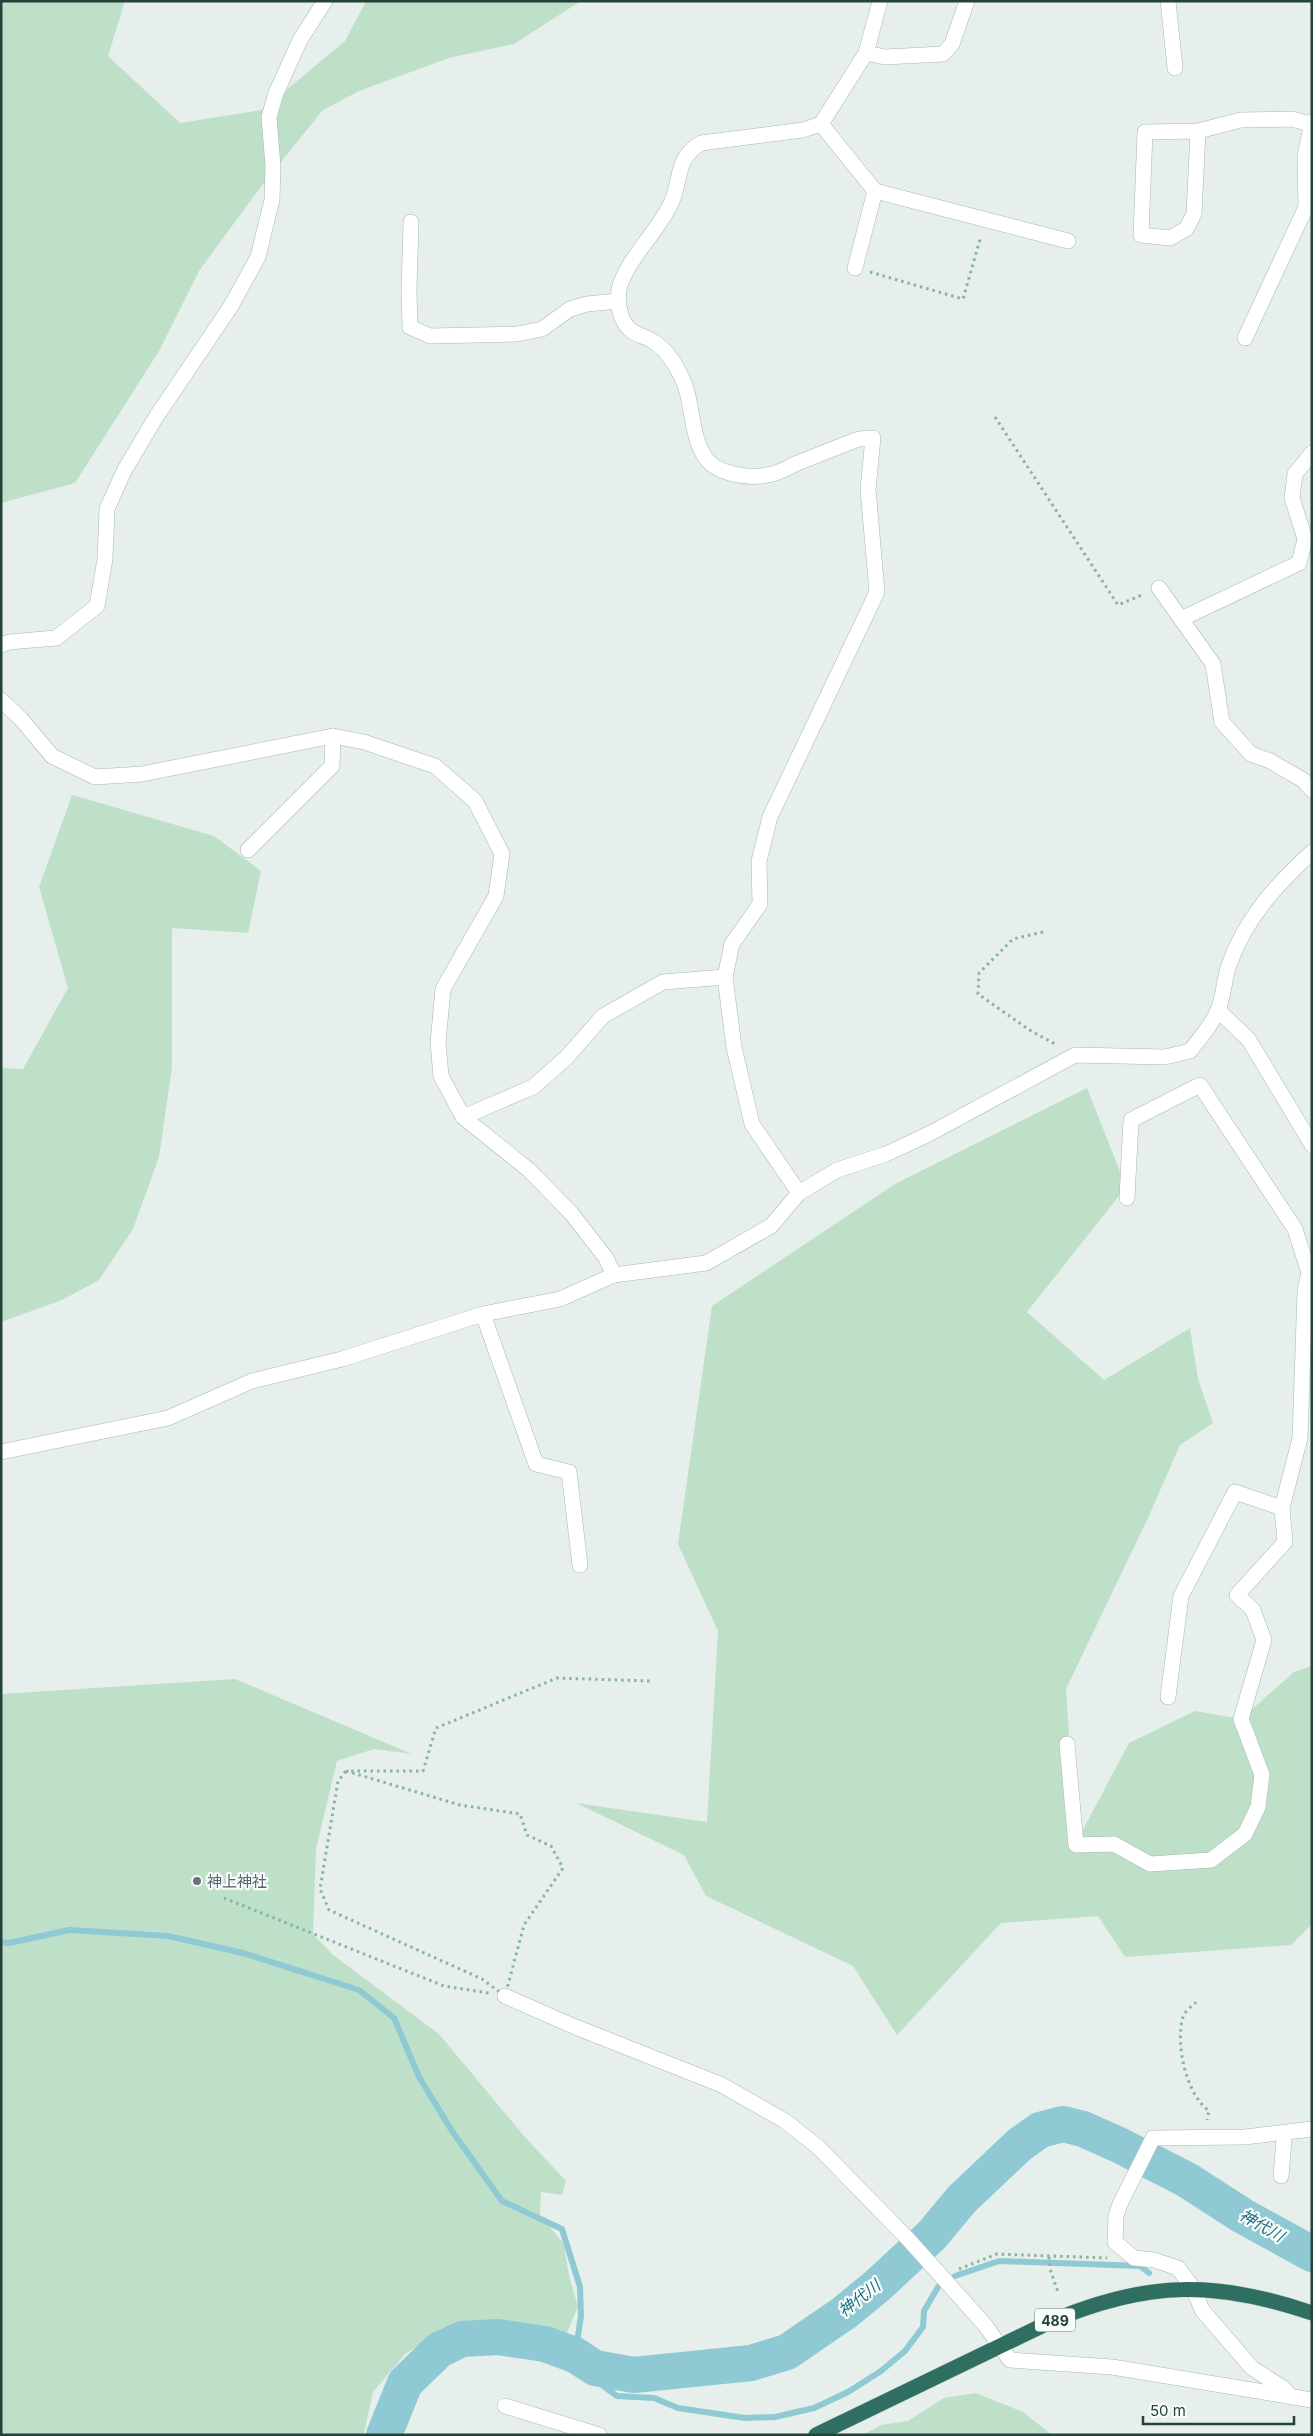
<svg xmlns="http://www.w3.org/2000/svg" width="1313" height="2436" font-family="Inter,'Noto Sans JP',sans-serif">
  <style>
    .green { fill: #bfe0c8 }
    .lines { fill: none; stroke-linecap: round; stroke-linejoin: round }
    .stream { stroke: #8ec9d4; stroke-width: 6 }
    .river { stroke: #8ec9d4; stroke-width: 36 }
    .street-casing { stroke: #a8b8b2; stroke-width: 16 }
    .secondary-casing { stroke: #a4bbb3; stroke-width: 16 }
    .highway-casing { stroke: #c2cac8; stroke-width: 16 }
    .path { stroke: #86b3a5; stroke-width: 3; stroke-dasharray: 2.5 4; stroke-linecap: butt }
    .street { stroke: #fff; stroke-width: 15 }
    .secondary { stroke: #fff; stroke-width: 15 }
    .highway { stroke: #2f6f62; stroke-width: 15 }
    .worship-dot { fill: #6b7280; stroke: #f7fbf9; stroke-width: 2 }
    .labels { text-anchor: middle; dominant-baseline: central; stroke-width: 4.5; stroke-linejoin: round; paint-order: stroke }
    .shield { fill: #f7fbf9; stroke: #637a73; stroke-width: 1 }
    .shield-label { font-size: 14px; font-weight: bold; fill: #24423a }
    .worship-label { font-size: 15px; fill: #5b616d; stroke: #f7fbf9; text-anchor: start }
    .water-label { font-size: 16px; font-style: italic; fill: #1c6f80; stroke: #f7fbf9 }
  </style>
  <rect width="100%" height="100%" fill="#e6efeb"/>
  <!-- green -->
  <g class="green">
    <polygon points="1,1 125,1 108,56 180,123 262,110 345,41 366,1 581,1 514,44 449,58 359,91 322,111 257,192 199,271 159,351 75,483 1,503"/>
    <polygon points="72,795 214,836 261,871 248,933 172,928 172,1067 159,1157 133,1229 99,1280 62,1300 1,1322 1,1068 23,1069 68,988 39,887"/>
    <polygon points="1087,1088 1126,1187 1027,1312 1104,1380 1190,1328 1198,1379 1213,1423 1180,1445 1147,1520 1066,1689 1076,1843 1129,1743 1195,1711 1241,1719 1294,1672 1312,1666 1312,1924 1291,1945 1125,1957 1098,1916 1001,1923 897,2035 853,1966 706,1896 684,1855 576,1803 707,1822 718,1631 678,1544 712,1306 895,1184"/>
    <polygon points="235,1679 412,1754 374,1749 337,1761 316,1849 313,1934 333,1955 439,2034 524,2136 566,2181 562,2195 541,2192 540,2215 564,2244 569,2276 578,2307 565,2337 507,2325 449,2327 405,2354 373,2392 364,2433 361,2435 1,2435 1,1694"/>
    <polygon points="976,2393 1023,2412 1052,2435 862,2435 881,2425 908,2421 944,2398"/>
  </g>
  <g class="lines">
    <!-- stream -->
    <g class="stream">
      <polyline points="1,1942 9,1943 69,1930 168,1936 243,1953 359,1990 394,2018 419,2077 452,2131 502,2201 562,2229 580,2287 581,2316 575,2355"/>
      <polyline points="955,2276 999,2261 1140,2266 1149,2273"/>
      <polyline points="595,2368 602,2385 617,2396 654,2398 678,2408 745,2418 775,2417 814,2408 848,2392 881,2371 905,2351 923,2327 924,2311 938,2287"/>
    </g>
    <!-- river -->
    <polyline class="river" points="384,2435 405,2383 439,2350 462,2339 498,2337 545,2344 575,2355 595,2368 634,2375 751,2363 787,2352 844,2313 877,2286 932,2235 962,2199 1019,2145 1040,2130 1063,2124 1083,2129 1119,2145 1187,2180 1243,2216 1312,2254"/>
    <defs>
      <g id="street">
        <polyline points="1168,1 1175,68"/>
        <polyline points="866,53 885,57 943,54 952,44 967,1"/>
        <polyline points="821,124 875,191 1068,241"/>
        <polyline points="1198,131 1194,214 1186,229 1170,238 1141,235 1145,132 1198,131 1241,120 1292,119 1310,124"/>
        <polyline points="411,222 409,291 410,327 430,336 517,334 542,329 570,309 587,304 618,301"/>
        <polyline points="855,268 875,191"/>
        <polyline points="1245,338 1306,207 1305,156 1312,122"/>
        <polyline points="1159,588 1213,664 1222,722 1251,754 1270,761 1303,780 1312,790"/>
        <polyline points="1181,619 1299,563 1305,539 1292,498 1295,474 1312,453"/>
        <polyline points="1,645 9,642 56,638 97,606 105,559 107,509 124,471 156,417 231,306 258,257 272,200 273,166 269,117 276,93 300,40 325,1"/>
        <path d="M 1,700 L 21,719 L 52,756 L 95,777 L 142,774 L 333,736 L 364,742 L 435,766 L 475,801 L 502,854 L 496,896 L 443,989 L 438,1043 L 441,1076 L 463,1117 L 529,1170 L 571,1213 L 606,1258 L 614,1275 L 706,1263 L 771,1226 L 799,1193 L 837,1170 L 886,1154 L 929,1134 L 1075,1055 L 1165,1057 L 1190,1051 C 1200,1038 1212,1025 1218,1010 C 1224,996 1224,979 1229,965 C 1245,919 1276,885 1312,852"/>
        <polyline points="248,850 332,766 333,736"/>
        <polyline points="463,1117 533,1087 566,1058 603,1016 663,982 725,977"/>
        <path d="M 799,1193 L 752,1124 L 734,1047 L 725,977 L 732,944 L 760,904 L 759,861 L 770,817 L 877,592 L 868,489 L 873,438 L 859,439 C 837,447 816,456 795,464 C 787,468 777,474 767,475 C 749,479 715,474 705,457 C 689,433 694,399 680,374 C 675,364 667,351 657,344 C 644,333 631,338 622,318 C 618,307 617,296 620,285 C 631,254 659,231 672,201 C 682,177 675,159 701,143 L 803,130 L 821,124 L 866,53 L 880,1"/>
        <polyline points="483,1314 536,1464 569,1472 580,1565"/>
        <polyline points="1,1452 168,1418 252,1381 342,1359 483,1314 560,1299 614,1275"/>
        <polyline points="1168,1697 1181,1596 1235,1492 1282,1508"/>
        <polyline points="1067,1744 1076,1845 1114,1844 1150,1864 1211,1860 1245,1834 1258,1807 1262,1775 1241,1719 1264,1640 1253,1610 1237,1595 1285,1542 1282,1508 1300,1438 1305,1291 1309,1273 1295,1229 1200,1085 1131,1120 1127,1198"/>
        <polyline points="505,1996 573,2026 722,2085 785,2121 818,2147 908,2239 985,2325 1010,2360 1112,2367 1312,2400"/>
        <polyline points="1281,2176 1284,2140 1283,2133"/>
        <polyline points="1290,2396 1283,2388 1252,2368 1202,2310 1193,2288 1178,2268 1154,2260 1134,2258 1115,2242 1116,2216 1120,2204 1153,2138 1245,2137 1312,2129"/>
        <polyline points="505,2406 599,2435"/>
      </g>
      <polyline id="secondary" points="1218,1010 1249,1040 1312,1145"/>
      <path id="highway" d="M 816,2435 L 1052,2321 C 1147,2281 1215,2280 1312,2313"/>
    </defs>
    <!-- street casing -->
    <use href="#street" class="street-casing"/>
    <!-- secondary casing -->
    <use href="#secondary" class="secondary-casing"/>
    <!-- highway casing -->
    <use href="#highway" class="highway-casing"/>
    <!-- path -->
    <g class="path">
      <polyline points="870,272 963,299 981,236"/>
      <polyline points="995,417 1118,605 1144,594"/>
      <polyline points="1043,932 1013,939 979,973 978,994 1031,1031 1057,1045"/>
      <polygon points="346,1771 460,1805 520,1814 527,1835 551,1846 563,1868 524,1925 505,1996 482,1979 329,1910 320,1889 338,1781"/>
      <polyline points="351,1771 423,1771 436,1728 557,1678 650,1681"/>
      <polyline points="224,1898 444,1986 489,1993"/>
      <path d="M 1196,2002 C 1192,2006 1185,2011 1183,2017 C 1175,2044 1186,2094 1209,2111 L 1207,2120"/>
      <polyline points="1049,2257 1050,2269 1058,2292"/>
      <polyline points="959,2269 997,2254 1107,2258"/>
    </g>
    <!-- street -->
    <use href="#street" class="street"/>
    <!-- secondary -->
    <use href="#secondary" class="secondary"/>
    <!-- highway -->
    <use href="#highway" class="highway"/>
  </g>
  <!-- markers -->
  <circle class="worship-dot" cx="197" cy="1881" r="5"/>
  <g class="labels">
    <!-- shield labels -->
    <rect class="shield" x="1035" y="2308.5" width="40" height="23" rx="4"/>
    <g class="shield-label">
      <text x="1055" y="2320">489</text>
    </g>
    <!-- worship labels -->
    <g class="worship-label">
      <text x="207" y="1881">神上神社</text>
    </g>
    <!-- water labels -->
    <g class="water-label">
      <text transform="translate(1262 2225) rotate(30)">神代川</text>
      <text transform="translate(859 2298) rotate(-38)">神代川</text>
    </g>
  </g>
  <!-- border -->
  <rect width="1313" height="2436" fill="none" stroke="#24423a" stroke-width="5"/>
  <!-- scale -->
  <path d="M1143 2416v8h151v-8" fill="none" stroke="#24423a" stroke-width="2.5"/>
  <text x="1150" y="2416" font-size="15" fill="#24423a" stroke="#f7fbf9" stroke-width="4" paint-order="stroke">50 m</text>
</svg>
